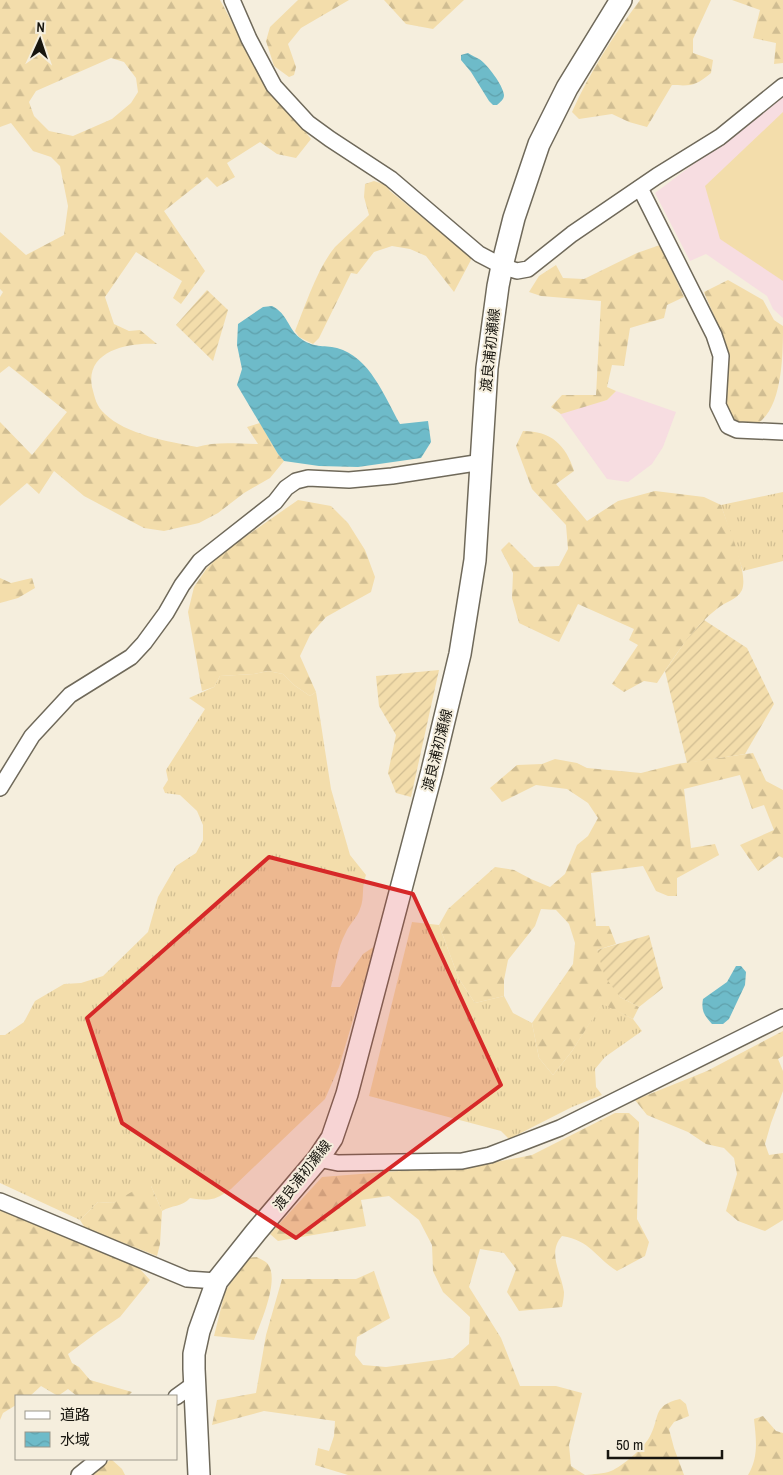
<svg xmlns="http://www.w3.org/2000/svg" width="783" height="1475" font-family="'Archivo Narrow','Noto Sans JP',sans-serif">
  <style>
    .education { fill: #f7dde1 }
    .grass { fill: url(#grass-tufts) }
    .forest { fill: url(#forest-firs); fill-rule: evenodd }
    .garden { fill: url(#garden-furrows) }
    .pitch { fill: #f3ddab }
    .water { fill: url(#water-waves) }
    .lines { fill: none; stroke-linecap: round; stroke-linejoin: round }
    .minor-casing { stroke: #6f695a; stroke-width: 18 }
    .secondary-casing { stroke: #6f695a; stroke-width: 24 }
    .minor { stroke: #fff; stroke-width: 15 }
    .secondary { stroke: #fff; stroke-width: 21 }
    .marked { fill: #d62828; fill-opacity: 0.2; stroke: #d62828; stroke-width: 4; stroke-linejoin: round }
    .labels { text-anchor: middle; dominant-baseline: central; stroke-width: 4; stroke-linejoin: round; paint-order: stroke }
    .street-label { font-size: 14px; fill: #17150f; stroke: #f5eedd }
  </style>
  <defs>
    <pattern id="grass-tufts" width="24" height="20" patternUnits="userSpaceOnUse" patternTransform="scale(1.25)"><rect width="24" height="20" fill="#f3ddab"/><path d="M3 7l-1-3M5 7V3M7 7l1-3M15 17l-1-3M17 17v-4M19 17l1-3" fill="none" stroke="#d0bd92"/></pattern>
    <pattern id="forest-firs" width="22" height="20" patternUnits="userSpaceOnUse" patternTransform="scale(1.25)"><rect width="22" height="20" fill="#f3ddab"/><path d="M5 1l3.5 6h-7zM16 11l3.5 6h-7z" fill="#d0bd92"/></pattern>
    <pattern id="garden-furrows" width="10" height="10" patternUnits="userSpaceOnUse" patternTransform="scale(1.25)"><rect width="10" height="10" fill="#f3ddab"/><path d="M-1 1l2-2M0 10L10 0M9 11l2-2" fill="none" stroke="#d0bd92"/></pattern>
    <pattern id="water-waves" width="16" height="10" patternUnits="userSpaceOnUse" patternTransform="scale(1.25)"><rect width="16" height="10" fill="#6ebbc9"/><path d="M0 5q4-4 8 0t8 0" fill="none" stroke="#5fa0ab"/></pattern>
  </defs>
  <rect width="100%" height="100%" fill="#f5eedd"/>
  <!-- education -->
  <g class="education">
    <polygon points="783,94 783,318 773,309 767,296 706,254 690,261 655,193 772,105"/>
    <polygon points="616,391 676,412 663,447 652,464 628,482 607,479 559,412 607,400"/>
  </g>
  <!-- grass -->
  <g class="grass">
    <polygon points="783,492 783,561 743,571 721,505"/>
    <path d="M 268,671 L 283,674 L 294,685 L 310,696 L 316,692 L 331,789 L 350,855 L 366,875 C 361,886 365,898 360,909 C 357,918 350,923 346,932 C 337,948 335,969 331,987 L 340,987 L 363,954 L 375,946 L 339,1067 L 325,1099 L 231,1189 C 214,1201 210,1201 190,1198 C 182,1207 172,1205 162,1211 L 151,1186 L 113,1203 L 98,1202 L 80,1220 L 0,1183 L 0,1035 L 5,1035 L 24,1022 L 35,1001 L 64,984 L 81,983 L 103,976 L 148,932 L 158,897 L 176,866 L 196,853 L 203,840 L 203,825 L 197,811 L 180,795 L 165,793 L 163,788 L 168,780 L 166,770 L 205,709 L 189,698 L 214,687 L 220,676 L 254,674 Z"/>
    <polygon points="412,922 439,925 459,979 475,1003 504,996 513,1013 532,1023 539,1058 553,1075 572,1051 602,1003 633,1019 642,1031 605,1057 595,1069 596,1087 602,1095 572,1107 509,1139 501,1131 369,1096"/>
  </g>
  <!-- forest -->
  <g class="forest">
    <path d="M 0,0 L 220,0 L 262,77 L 311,139 L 296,158 L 277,154 L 260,142 L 227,163 L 235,177 L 217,187 L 207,177 L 164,211 L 205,271 L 181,304 L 173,298 L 182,281 L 136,252 L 105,297 L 114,324 L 129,331 L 140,330 L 157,344 C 130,342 85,350 92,387 C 95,398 96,406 105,414 C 125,434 170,442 197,447 C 216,441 238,444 258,444 L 247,427 L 260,423 L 278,454 L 284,461 L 270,478 L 244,493 L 218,513 L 199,523 L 164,531 L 144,528 L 84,496 L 54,471 L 39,494 L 27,483 L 0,506 L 0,422 L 32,455 L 67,412 L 9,366 L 0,373 L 0,297 L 3,292 L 0,289 L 0,232 L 26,255 L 64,235 L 68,206 L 60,166 L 51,157 L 33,151 L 11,123 L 0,127 ZM 111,58 L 124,62 L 136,78 L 138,92 L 131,103 L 112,119 L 73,136 L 49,131 L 34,116 L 29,102 L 36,91 Z"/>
    <polygon points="298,0 349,0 301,28 288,44 296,67 294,75 289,77 274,66 266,41 270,27"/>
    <polygon points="384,0 464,0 433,29 406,24"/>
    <path d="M 640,0 L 711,0 L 693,39 L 693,53 L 713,60 L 711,73 C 695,86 692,86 672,85 L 647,127 L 629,122 L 612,114 L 579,119 L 572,112 C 589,73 614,35 640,0 Z"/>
    <polygon points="732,0 783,0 783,63 774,64 776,43 753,38 760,10"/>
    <path d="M 374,181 L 386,185 L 390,191 L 472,258 L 454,292 L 426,256 L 410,249 L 392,246 L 374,252 L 357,274 L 351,273 L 319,338 L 313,344 L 299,337 L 295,331 C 305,306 318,267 335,247 C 346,236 358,226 369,215 L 364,197 L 365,184 Z"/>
    <polygon points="660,245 684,297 667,305 664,318 630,328 624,366 612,365 607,387 616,391 607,400 561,414 551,407 562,395 596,395 601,301 541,296 529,292 539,276 556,265 563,278 584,279 637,253"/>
    <path d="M 728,280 L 763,300 L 774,320 L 783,326 C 783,354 783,417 751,426 C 747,427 740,425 735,424 C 716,395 726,372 722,340 C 720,325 709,306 704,292 Z"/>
    <path d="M 523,431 C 551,431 566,445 574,471 L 556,484 L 587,521 L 618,501 L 655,491 L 704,497 L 721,505 C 727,524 749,573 742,590 C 737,600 725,602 718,608 C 692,628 675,656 657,683 L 644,681 L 624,692 L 612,684 L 638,645 L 629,640 L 634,629 L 578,604 L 559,642 L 519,623 L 512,598 L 513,573 L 501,550 L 509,542 L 534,567 L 559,566 L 568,549 L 566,525 L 532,489 L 516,446 Z"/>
    <polygon points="298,500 331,506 348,523 365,550 375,577 371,592 326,617 310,635 300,656 316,692 310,696 294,685 283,674 268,671 254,674 220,676 214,687 202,691 188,612 194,587 207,568 222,553"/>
    <polygon points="0,578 11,583 32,578 35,588 18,598 0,603"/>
    <polygon points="753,753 766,781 783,790 783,858 779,856 758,871 740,845 774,830 764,805 752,809 740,775 684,789 691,848 715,844 719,855 677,878 677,896 668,896 656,891 643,866 591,873 596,926 609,926 616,944 597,950 620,997 639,1007 633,1019 602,1004 572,1051 553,1075 539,1058 532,1023 573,964 575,943 569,924 556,910 541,909 535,926 508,960 504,980 504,996 475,1003 459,979 439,925 448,909 495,867 514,870 531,879 550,887 565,874 577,845 588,836 598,818 588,803 567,789 536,785 502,802 490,788 517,765 542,764 555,759 577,763 587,768 641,773 677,764"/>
    <polygon points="783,1031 783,1056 778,1059 783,1071 783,1091 771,1123 765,1144 769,1155 783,1153 783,1220 765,1231 738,1221 726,1211 737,1174 734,1158 724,1148 706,1144 688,1132 647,1115 635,1100 707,1071"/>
    <path d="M 615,1113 L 629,1113 L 639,1122 L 637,1219 L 649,1242 L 645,1256 L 617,1271 C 594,1256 591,1241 562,1236 C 547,1253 561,1272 564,1292 C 564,1297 563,1302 562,1307 L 519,1311 L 507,1292 L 516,1269 L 504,1253 L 480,1249 L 469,1287 L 501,1338 L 520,1386 L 556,1386 L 582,1393 L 569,1445 L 571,1466 L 585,1475 C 593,1474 604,1474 611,1471 C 623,1466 642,1449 649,1438 C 661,1417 651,1406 680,1399 L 686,1404 L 689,1416 L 674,1422 L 669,1429 L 674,1448 L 684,1475 L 348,1475 L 315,1465 L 318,1448 L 329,1451 L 334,1436 L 335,1421 L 264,1411 L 212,1425 L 217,1400 L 256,1393 L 266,1335 L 282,1279 L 356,1279 L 374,1271 L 390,1318 L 357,1337 L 355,1355 L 363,1365 L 386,1367 L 453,1358 L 469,1344 L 470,1317 L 443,1292 L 433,1271 L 432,1245 L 419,1220 L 389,1196 L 361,1200 L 366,1226 L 278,1241 L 270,1234 L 322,1177 L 486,1164 L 532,1155 Z"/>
    <polygon points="145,1184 151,1186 162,1211 160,1244 157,1256 85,1228 80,1220 98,1202 113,1203"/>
    <polygon points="0,1209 139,1268 150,1280 120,1317 99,1331 68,1354 72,1363 79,1367 90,1380 132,1392 128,1396 77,1396 68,1389 58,1396 41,1386 30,1396 16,1396 16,1405 3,1413 0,1420"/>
    <path d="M 257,1257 C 260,1259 265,1261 267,1263 C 281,1278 260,1324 254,1340 L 214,1336 L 225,1292 L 246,1258 Z"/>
    <path d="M 763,1416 L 776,1431 L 783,1433 L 783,1475 L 748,1475 C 759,1457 756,1439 754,1419 Z"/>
    <polygon points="111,1459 122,1469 125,1475 93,1475"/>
  </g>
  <!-- garden -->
  <g class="garden">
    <polygon points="207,290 228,310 213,361 176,325"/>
    <polygon points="704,620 747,648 774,704 745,754 687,763 665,671 687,639"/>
    <polygon points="439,670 411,797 396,793 388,773 396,735 379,706 376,676"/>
    <polygon points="649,935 663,988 639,1007 620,997 605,977 597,950"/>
  </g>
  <!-- pitch -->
  <polygon class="pitch" points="783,112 783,281 720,239 705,186"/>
  <!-- water -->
  <g class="water">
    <path d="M 468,53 C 471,55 475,57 479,59 C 487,64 503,85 504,95 C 504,100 500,102 497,105 L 493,105 L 489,101 L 471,72 L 461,60 L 461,55 Z"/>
    <path d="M 272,306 C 288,314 288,329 300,338 C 313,348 323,345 337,348 C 370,357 384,396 400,424 L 428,421 L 431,442 L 421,458 L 358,467 L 319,466 L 284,461 L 278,454 L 237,385 L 242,369 L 237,345 L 238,324 L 263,307 Z"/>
    <path d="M 736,966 L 741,966 L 746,972 L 745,985 L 729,1019 L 723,1024 L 712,1024 C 704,1015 701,1011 703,999 L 727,982 Z"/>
  </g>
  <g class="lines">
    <defs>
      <g id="minor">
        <polyline points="232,0 249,39 274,86 308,123 330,139 391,179 479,254 502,266 517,271 528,269 572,234 657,176 720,137 783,86"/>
        <polyline points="640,188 714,335 721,356 718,405 728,426 737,430 783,432"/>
        <polyline points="0,788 32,736 70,695 131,657 144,643 166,613 182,585 200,561 275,502 286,488 296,481 308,478 349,480 392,476 482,462"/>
        <polyline points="318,1159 338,1163 462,1161 490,1155 560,1128 783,1017"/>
        <polyline points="0,1201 187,1279 217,1281"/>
        <polyline points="176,1397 194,1384"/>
        <polyline points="79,1475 99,1459"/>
      </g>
      <polyline id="secondary" points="199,1475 194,1369 194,1354 199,1331 217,1281 256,1232 318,1159 332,1138 347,1094 432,771 460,654 475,560 487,368 498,286 502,266 514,218 539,144 567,88 621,0"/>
    </defs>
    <!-- minor casing -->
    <use href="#minor" class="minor-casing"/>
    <!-- secondary casing -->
    <use href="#secondary" class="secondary-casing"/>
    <!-- minor -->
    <use href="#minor" class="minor"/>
    <!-- secondary -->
    <use href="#secondary" class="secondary"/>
  </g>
  <!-- marked area -->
  <path class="marked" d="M 269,857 L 413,894 L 501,1085 L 296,1238 L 122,1123 L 87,1018 Z"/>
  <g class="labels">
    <!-- street labels -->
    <g class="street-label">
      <text transform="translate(490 350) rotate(-84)">渡良浦初瀬線</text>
      <text transform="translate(437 750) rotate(-76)">渡良浦初瀬線</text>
      <text transform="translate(302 1175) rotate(-52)">渡良浦初瀬線</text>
    </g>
  </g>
  <!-- legend -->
  <rect x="15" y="1395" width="162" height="65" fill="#f5eedd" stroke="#9c978b"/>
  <rect x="25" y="1411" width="25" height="8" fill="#ffffff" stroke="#9c978b"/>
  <text x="60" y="1420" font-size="15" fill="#17150f">道路</text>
  <rect x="25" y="1432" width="25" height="15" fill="url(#water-waves)" stroke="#9c978b"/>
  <text x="60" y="1445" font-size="15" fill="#17150f">水域</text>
  <!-- north arrow -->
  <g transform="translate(40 40) rotate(3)" stroke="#f5eedd" stroke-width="4" paint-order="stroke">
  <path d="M0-4L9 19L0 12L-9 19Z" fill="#17150f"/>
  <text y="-8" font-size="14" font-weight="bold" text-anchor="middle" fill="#17150f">N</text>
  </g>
  <!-- scale -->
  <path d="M608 1450v8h114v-8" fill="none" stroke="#17150f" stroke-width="2.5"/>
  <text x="616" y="1450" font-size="15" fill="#17150f" stroke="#f5eedd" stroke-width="4" paint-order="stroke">50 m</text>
</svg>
